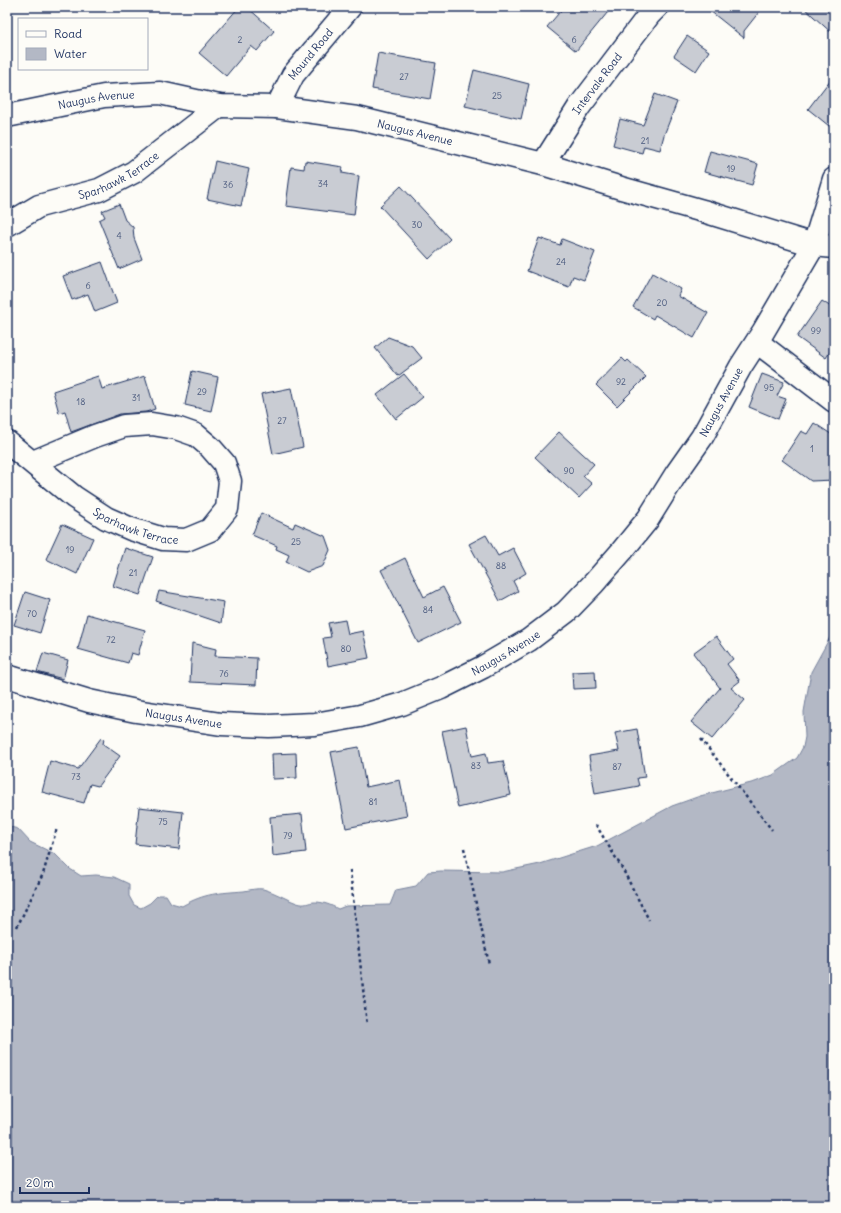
<svg xmlns="http://www.w3.org/2000/svg" width="841" height="1213" font-family="Delius,sans-serif">
  <style>
    .water { fill: #b3b8c5; stroke: #76819c }
    .building { fill: #c9ccd3; stroke: #1b2f5e }
    .lines { fill: none; stroke-linecap: round; stroke-linejoin: round }
    .minor-casing { stroke: #1b2f5e; stroke-width: 25 }
    .path { stroke: #1b2f5e; stroke-width: 2.5; stroke-dasharray: 3 3; stroke-linecap: butt }
    .minor { stroke: #fdfcf7; stroke-width: 22 }
    .labels { text-anchor: middle; dominant-baseline: central; stroke-width: 3.5; stroke-linejoin: round; paint-order: stroke }
    .number-label { font-size: 9px; fill: #46567b }
    .street-label { font-size: 11px; fill: #1b2f5e; stroke: #fdfcf7 }
  </style>
  <rect width="100%" height="100%" fill="#fdfcf7"/>
  <filter id="ink" filterUnits="userSpaceOnUse"><feTurbulence type="fractalNoise" baseFrequency=".025" numOctaves="2"/><feDisplacementMap in="SourceGraphic" scale="8" xChannelSelector="R" yChannelSelector="G"/><feConvolveMatrix kernelMatrix="1 2 1 2 8 2 1 2 1" color-interpolation-filters="sRGB"/></filter>
  <g filter="url(#ink)">
    <!-- water -->
    <path class="water" d="M 834,630 L 834,1206 L 7,1206 L 7,826 L 18,829 L 30,842 L 55,854 L 70,869 L 81,876 L 96,875 L 114,877 L 129,884 L 129,896 L 134,905 L 141,908 L 150,903 L 158,895 L 166,895 L 171,903 L 182,906 C 205,893 219,893 244,891 C 250,890 257,888 263,889 C 275,892 285,899 297,903 C 306,906 308,902 315,902 C 323,902 331,905 338,909 L 346,906 L 390,905 L 396,890 L 416,886 L 428,872 L 441,871 L 502,872 L 540,864 L 597,846 L 672,806 L 700,796 L 755,782 L 773,775 L 797,758 L 803,747 L 805,737 L 804,712 L 811,672 Z"/>
    <!-- building -->
    <g class="building">
      <polygon points="239,7 247,7 274,31 257,51 251,46 226,76 199,53"/>
      <polygon points="564,7 612,7 576,51 547,27"/>
      <polygon points="705,7 763,7 744,31 744,38"/>
      <polygon points="803,7 834,7 834,35"/>
      <polygon points="687,36 709,51 696,71 674,56"/>
      <polygon points="378,53 436,63 430,99 372,89"/>
      <polygon points="474,70 529,84 521,119 465,106"/>
      <polygon points="834,75 834,130 808,109"/>
      <polygon points="655,94 677,102 664,135 660,150 644,146 642,153 613,145 620,119 643,125"/>
      <polygon points="710,151 758,164 752,185 704,172"/>
      <polygon points="215,161 249,169 241,206 207,199"/>
      <polygon points="305,161 343,167 342,173 359,176 354,215 286,206 291,167 304,169"/>
      <polygon points="401,186 450,239 429,259 380,206"/>
      <polygon points="119,204 125,220 133,227 134,238 142,259 119,269 99,220 105,217 102,211"/>
      <polygon points="539,238 560,245 562,239 595,252 584,280 573,276 569,287 527,271"/>
      <polygon points="102,262 117,303 95,312 88,294 72,300 63,276"/>
      <polygon points="652,273 681,289 678,296 708,313 694,338 655,315 653,319 633,307"/>
      <polygon points="822,301 834,309 834,346 826,358 797,337"/>
      <polygon points="388,337 412,346 422,358 398,376 375,348"/>
      <polygon points="622,358 626,362 628,360 646,377 617,406 596,385"/>
      <polygon points="192,371 218,377 211,411 185,405"/>
      <polygon points="404,374 423,397 396,419 377,395"/>
      <polygon points="762,374 784,382 777,396 786,399 778,419 749,407"/>
      <polygon points="98,376 102,389 145,376 155,409 146,412 120,414 71,432 65,411 59,413 53,391"/>
      <polygon points="291,388 303,447 273,454 261,394"/>
      <polygon points="814,423 834,436 834,480 811,481 782,460 801,431 807,434"/>
      <polygon points="559,432 594,464 583,476 592,484 579,498 535,457"/>
      <polygon points="261,513 293,528 295,523 325,536 330,550 323,566 307,572 286,562 289,555 276,549 277,546 252,535"/>
      <polygon points="62,524 93,538 77,574 46,559"/>
      <polygon points="486,535 498,556 513,548 526,573 513,581 518,591 500,601 469,544"/>
      <polygon points="125,548 153,557 140,595 113,586"/>
      <polygon points="405,558 424,597 443,587 461,622 418,643 381,570"/>
      <polygon points="159,591 224,602 221,623 156,601"/>
      <polygon points="25,592 50,600 40,633 14,625"/>
      <polygon points="87,614 145,630 138,655 131,653 128,663 78,649"/>
      <polygon points="345,620 348,634 363,631 369,658 328,666 323,638 331,637 328,623"/>
      <polygon points="716,636 733,659 727,664 740,681 731,688 745,700 712,739 691,722 720,688 693,653"/>
      <polygon points="192,643 216,649 215,656 257,658 256,685 190,682"/>
      <polygon points="43,653 68,660 63,679 37,672"/>
      <polygon points="595,671 596,688 573,689 572,672"/>
      <polygon points="466,726 472,756 486,753 488,763 503,761 511,795 458,808 442,731"/>
      <polygon points="637,729 645,777 637,778 639,786 595,794 589,756 619,751 615,733"/>
      <polygon points="101,738 104,739 103,744 120,756 98,786 90,784 84,803 42,792 50,761 78,769"/>
      <polygon points="359,747 366,787 400,780 407,816 346,828 331,752"/>
      <polygon points="296,753 297,778 273,779 272,754"/>
      <polygon points="139,807 183,812 179,849 135,844"/>
      <polygon points="302,814 306,852 273,856 270,817"/>
    </g>
    <g class="lines">
      <defs>
        <g id="minor">
          <path id="s1" d="M 277,107 L 293,75 L 350,7"/>
          <path id="s2" d="M 7,116 L 104,96 L 160,93 L 219,106 L 277,107 L 357,118 L 543,164 L 621,188 L 703,211 L 814,245 L 834,247"/>
          <path id="s3" d="M 543,164 L 579,107 L 649,15 L 657,7"/>
          <path id="s4" d="M 7,225 L 39,206 L 99,190 L 134,172 L 219,106"/>
          <polyline points="757,342 834,401"/>
          <path id="s5" d="M 7,442 L 74,497 L 106,518 L 131,529 L 163,539 L 186,540 L 210,530 L 227,509 L 230,481 L 224,463 L 210,447 L 196,435 L 176,428 L 152,424 L 124,426 L 95,436 L 33,462"/>
          <path id="s6" d="M 7,676 L 89,701 L 136,711 L 221,724 L 269,726 L 315,724 L 360,716 L 402,704 L 441,688 L 483,667 L 529,640 L 566,612 L 594,583 L 622,551 L 648,519 L 676,474 L 702,437 L 741,366 L 763,332 L 814,245 L 834,179"/>
        </g>
      </defs>
      <!-- minor casing -->
      <use href="#minor" class="minor-casing"/>
      <!-- path -->
      <g class="path">
        <polyline points="701,739 772,830"/>
        <polyline points="596,825 622,868 649,920"/>
        <polyline points="464,848 489,964"/>
        <polyline points="350,870 367,1025"/>
        <polyline points="17,927 43,874 57,828"/>
      </g>
      <!-- minor -->
      <use href="#minor" class="minor"/>
    </g>
  </g>
  <g class="labels">
    <!-- number labels -->
    <g class="number-label">
      <text x="240" y="39">2</text>
      <text x="574" y="39">6</text>
      <text x="404" y="76">27</text>
      <text x="497" y="95">25</text>
      <text x="645" y="140">21</text>
      <text x="731" y="168">19</text>
      <text x="323" y="183">34</text>
      <text x="228" y="184">36</text>
      <text x="417" y="224">30</text>
      <text x="119" y="235">4</text>
      <text x="561" y="261">24</text>
      <text x="88" y="285">6</text>
      <text x="662" y="302">20</text>
      <text x="816" y="330">99</text>
      <text x="621" y="381">92</text>
      <text x="769" y="387">95</text>
      <text x="202" y="391">29</text>
      <text x="136" y="397">31</text>
      <text x="81" y="401">18</text>
      <text x="282" y="420">27</text>
      <text x="812" y="448">1</text>
      <text x="569" y="470">90</text>
      <text x="296" y="541">25</text>
      <text x="70" y="549">19</text>
      <text x="501" y="565">88</text>
      <text x="133" y="572">21</text>
      <text x="428" y="609">84</text>
      <text x="32" y="613">70</text>
      <text x="111" y="639">72</text>
      <text x="346" y="648">80</text>
      <text x="224" y="673">76</text>
      <text x="476" y="765">83</text>
      <text x="617" y="766">87</text>
      <text x="76" y="776">73</text>
      <text x="373" y="801">81</text>
      <text x="163" y="821">75</text>
      <text x="288" y="835">79</text>
    </g>
    <!-- street labels -->
    <g class="street-label">
      <text stroke="none"><textPath href="#s1" startOffset="63">Mound Road</textPath></text>
      <text stroke="none"><textPath href="#s3" startOffset="97">Intervale Road</textPath></text>
      <text stroke="none"><textPath href="#s2" startOffset="91">Naugus Avenue</textPath></text>
      <text stroke="none"><textPath href="#s2" startOffset="414">Naugus Avenue</textPath></text>
      <text stroke="none"><textPath href="#s4" startOffset="123">Sparhawk Terrace</textPath></text>
      <text stroke="none"><textPath href="#s6" startOffset="854">Naugus Avenue</textPath></text>
      <text stroke="none"><textPath href="#s5" startOffset="156">Sparhawk Terrace</textPath></text>
      <text stroke="none"><textPath href="#s6" startOffset="519">Naugus Avenue</textPath></text>
      <text stroke="none"><textPath href="#s6" startOffset="182">Naugus Avenue</textPath></text>
    </g>
  </g>
  <!-- margin -->
  <rect width="841" height="1213" fill="none" stroke="#fdfcf7" stroke-width="24"/>
  <rect x="12" y="12" width="817" height="1189" fill="none" stroke="#1b2f5e" stroke-width="1.5" filter="url(#ink)"/>
  <!-- legend -->
  <rect x="18" y="18" width="130" height="52" fill="#fdfcf7" stroke="#a3aaba"/>
  <rect x="26" y="31" width="20" height="6" fill="#fdfcf7" stroke="#a3aaba"/>
  <text x="54" y="38" font-size="12" fill="#1b2f5e">Road</text>
  <rect x="26" y="48" width="20" height="12" fill="#b3b8c5" stroke="#a3aaba"/>
  <text x="54" y="58" font-size="12" fill="#1b2f5e">Water</text>
  <!-- scale -->
  <path d="M20 1187v6h69v-6" fill="none" stroke="#1b2f5e" stroke-width="2"/>
  <text x="26" y="1187" font-size="12" fill="#1b2f5e" stroke="#fdfcf7" stroke-width="3" paint-order="stroke">20 m</text>
</svg>
